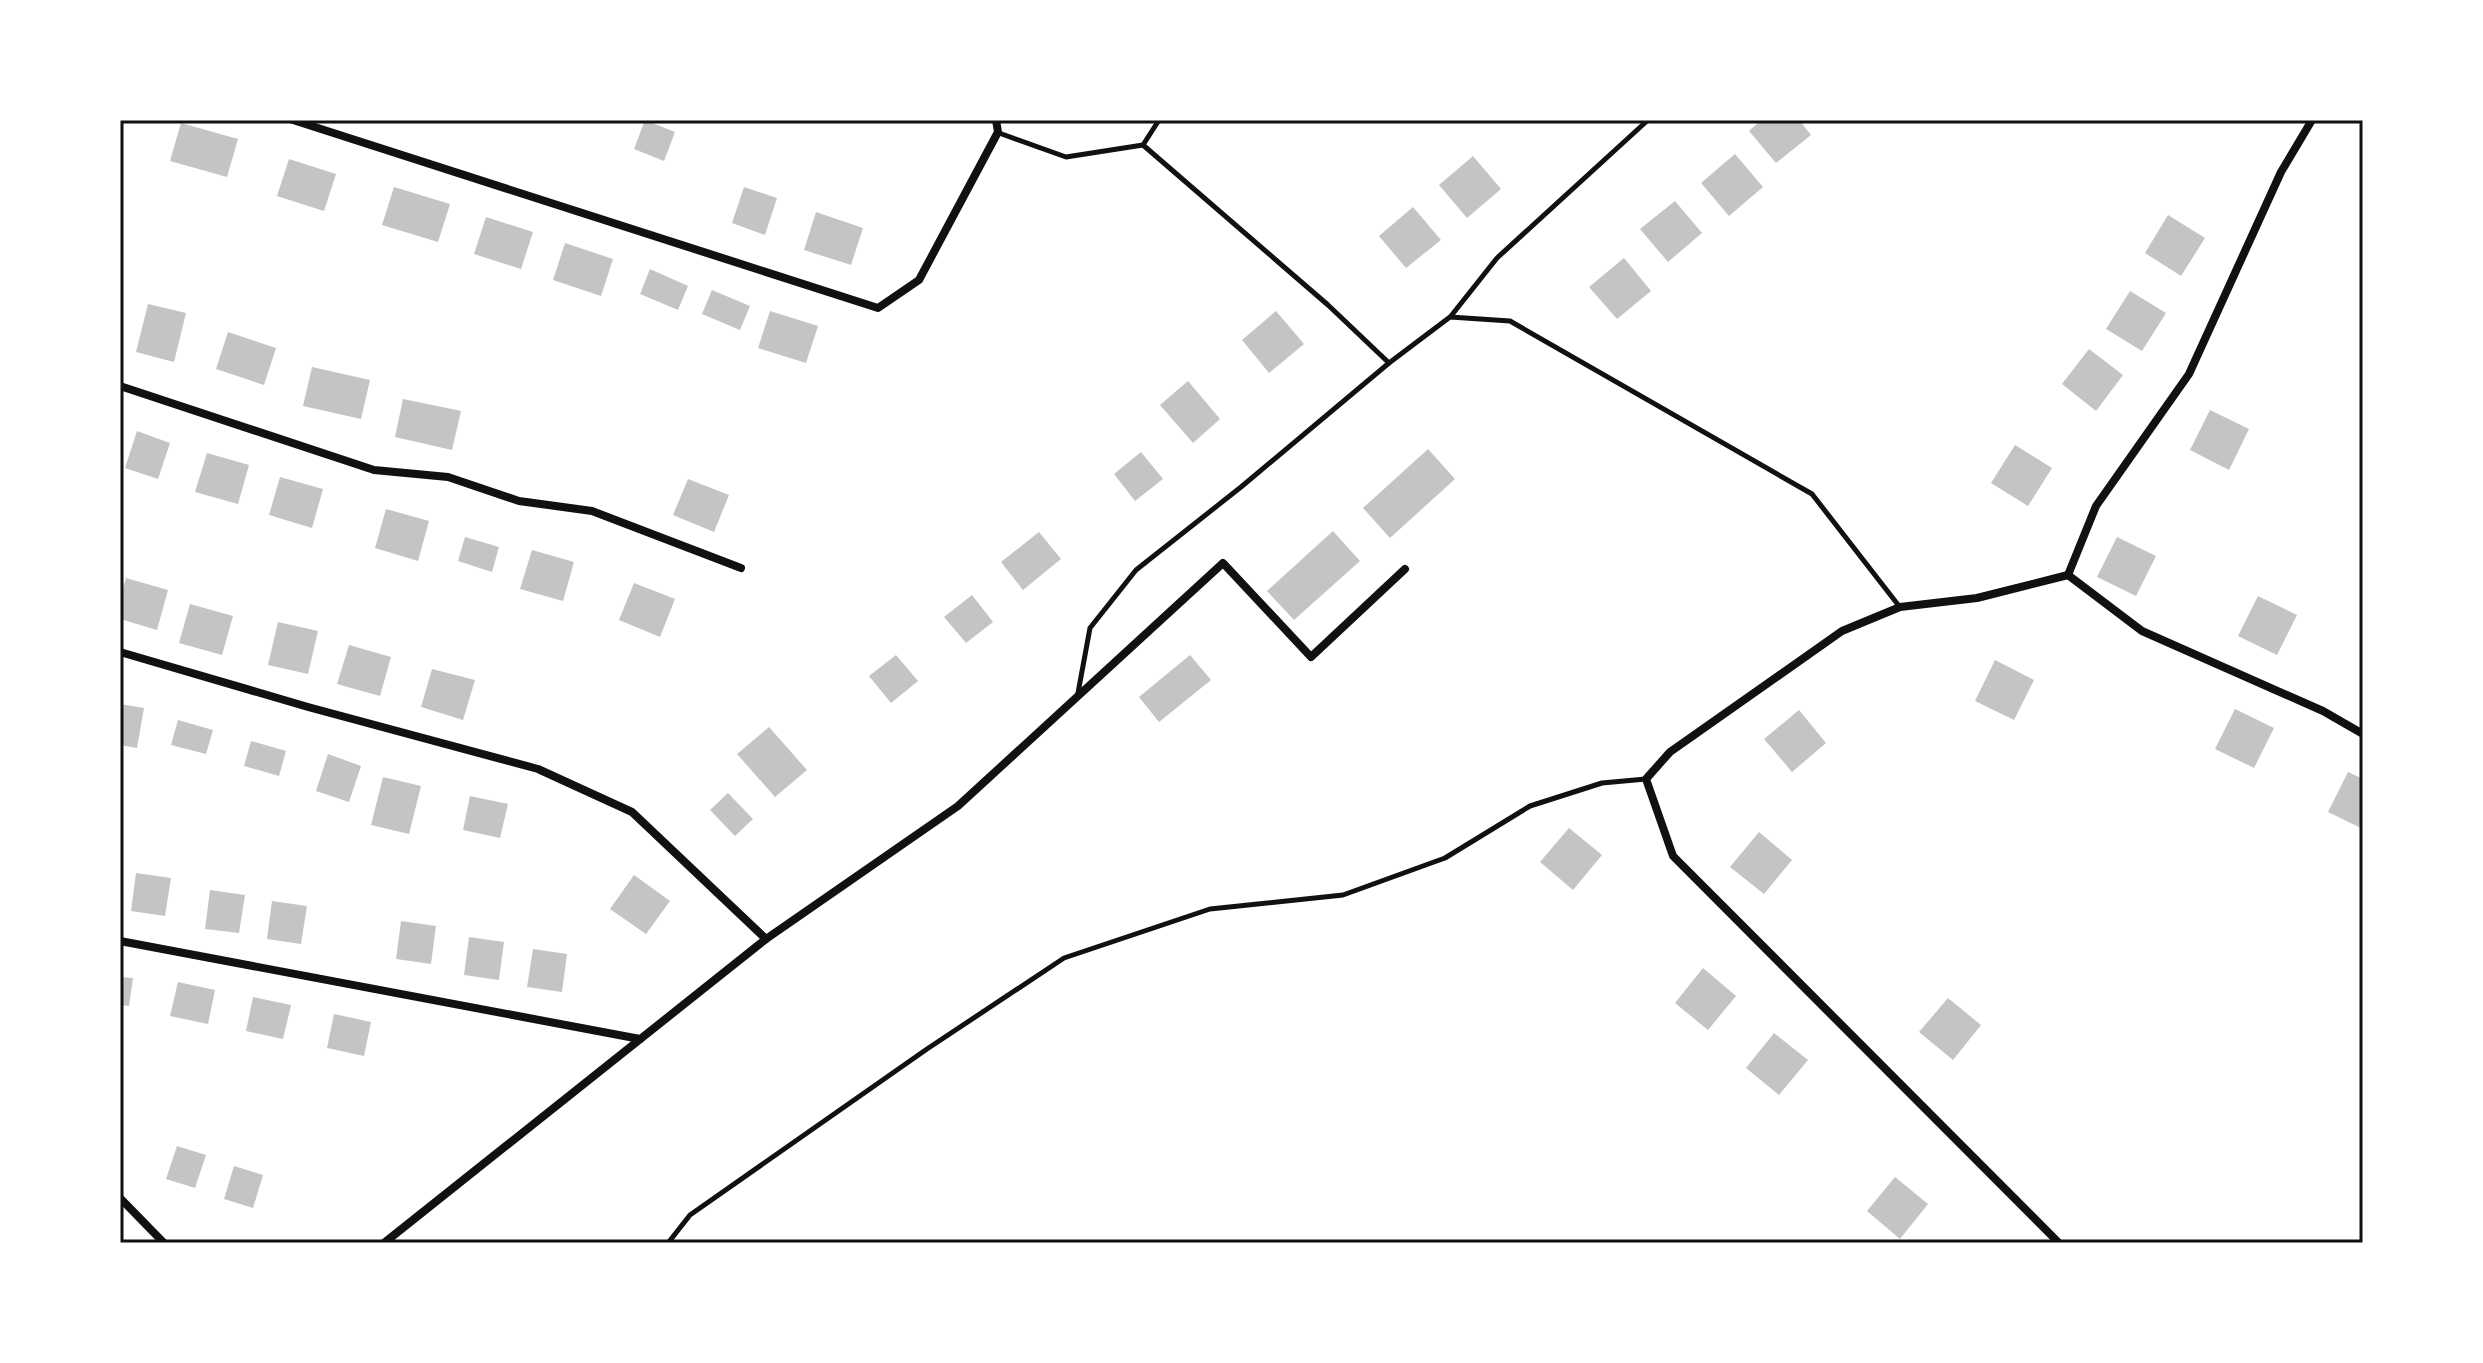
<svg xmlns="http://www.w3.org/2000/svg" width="2483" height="1363" font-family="Mulish,sans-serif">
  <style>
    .building { fill: #c4c4c4 }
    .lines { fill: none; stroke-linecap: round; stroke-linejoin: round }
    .service { stroke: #111; stroke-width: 5 }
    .minor { stroke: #111; stroke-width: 8 }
    .neatline { fill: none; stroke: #111; stroke-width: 3 }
  </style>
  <rect width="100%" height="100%" fill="#fff"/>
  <!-- building -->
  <g class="building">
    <polygon points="645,120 675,132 664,161 634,149"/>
    <polygon points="1761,120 1799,120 1811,135 1776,163 1749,131"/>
    <polygon points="181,123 238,139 227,177 170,161"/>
    <polygon points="1735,154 1763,187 1729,216 1701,183"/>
    <polygon points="1473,156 1501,189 1467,218 1439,185"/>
    <polygon points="289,159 336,174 324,211 277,196"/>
    <polygon points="394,187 450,204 438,242 382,225"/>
    <polygon points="744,187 777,198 765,235 732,223"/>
    <polygon points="1675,201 1702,233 1668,262 1640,229"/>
    <polygon points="1413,207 1441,240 1406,268 1379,236"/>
    <polygon points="816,212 863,228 851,265 804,250"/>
    <polygon points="2168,215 2205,238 2181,276 2145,253"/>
    <polygon points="486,217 533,232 521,269 474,254"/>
    <polygon points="565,243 613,259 601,296 553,280"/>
    <polygon points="1624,258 1651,291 1617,319 1589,287"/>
    <polygon points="650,269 688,286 678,310 640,294"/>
    <polygon points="712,290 750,306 740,330 702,314"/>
    <polygon points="2130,291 2166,313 2142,351 2106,329"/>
    <polygon points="148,304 186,313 174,362 136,352"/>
    <polygon points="770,311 818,326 806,363 758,348"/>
    <polygon points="1276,311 1304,344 1269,373 1242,340"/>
    <polygon points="228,332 276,348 264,385 216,369"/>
    <polygon points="2089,349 2123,375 2096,411 2062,384"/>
    <polygon points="312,367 370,380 361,419 303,406"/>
    <polygon points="1188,381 1220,419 1193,443 1160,405"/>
    <polygon points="403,399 461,411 452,450 395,437"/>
    <polygon points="2210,410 2249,429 2229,470 2190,450"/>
    <polygon points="137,431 170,443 158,479 125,468"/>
    <polygon points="2015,445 2052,468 2028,506 1991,483"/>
    <polygon points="1428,449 1455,479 1390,538 1363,508"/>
    <polygon points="1141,452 1163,479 1135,501 1114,474"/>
    <polygon points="207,453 249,465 238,504 195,492"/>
    <polygon points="280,477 323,489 312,528 269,515"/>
    <polygon points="688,479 729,495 714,532 673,515"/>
    <polygon points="386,509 429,521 418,561 375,548"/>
    <polygon points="1333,531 1360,561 1294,620 1267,591"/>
    <polygon points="1039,532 1061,559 1023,590 1001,562"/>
    <polygon points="465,537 499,547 492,572 458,561"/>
    <polygon points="2117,537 2156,556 2136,596 2097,577"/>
    <polygon points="532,550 574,562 563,601 520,589"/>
    <polygon points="126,578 168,590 157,630 120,619 120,598"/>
    <polygon points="634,583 675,599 660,637 619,620"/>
    <polygon points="972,595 993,622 966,643 944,617"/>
    <polygon points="2258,596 2297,615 2277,655 2238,636"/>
    <polygon points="190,604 233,616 222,655 179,643"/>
    <polygon points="278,622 318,631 308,674 268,665"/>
    <polygon points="349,645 391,657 380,696 337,684"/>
    <polygon points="896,655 918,681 891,703 869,676"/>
    <polygon points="1190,655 1211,680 1159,722 1139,697"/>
    <polygon points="1995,660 2034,680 2014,720 1975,701"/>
    <polygon points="432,669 475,680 463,720 421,707"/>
    <polygon points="120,704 144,708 137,748 120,745"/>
    <polygon points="2235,709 2274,728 2254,768 2215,749"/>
    <polygon points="1799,710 1826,743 1792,772 1764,739"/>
    <polygon points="178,720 213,730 206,754 171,745"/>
    <polygon points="769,727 807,770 775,797 737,754"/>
    <polygon points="251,741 286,751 279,776 244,766"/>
    <polygon points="328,754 361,766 349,802 316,791"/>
    <polygon points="2348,772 2363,779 2363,829 2328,812"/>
    <polygon points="383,777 421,786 409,834 371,825"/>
    <polygon points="728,793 753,819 735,836 710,810"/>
    <polygon points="470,796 508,804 500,838 463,830"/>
    <polygon points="1569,828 1602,855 1573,890 1540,862"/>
    <polygon points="1759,832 1792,860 1764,894 1730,867"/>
    <polygon points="136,873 171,878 165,916 131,911"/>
    <polygon points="634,875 670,901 646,934 610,909"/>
    <polygon points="210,890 245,895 239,933 205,929"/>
    <polygon points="272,901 307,906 301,944 267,939"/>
    <polygon points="401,921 436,926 431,964 396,959"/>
    <polygon points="469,937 504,942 499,980 464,975"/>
    <polygon points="533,949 567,954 562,992 527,987"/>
    <polygon points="1703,968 1736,996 1708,1030 1675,1003"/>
    <polygon points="120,977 133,978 129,1006 120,1005"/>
    <polygon points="178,982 215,990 208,1024 170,1016"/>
    <polygon points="253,997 291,1005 283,1039 246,1031"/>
    <polygon points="1948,998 1981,1025 1953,1060 1919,1032"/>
    <polygon points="334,1014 371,1022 364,1056 327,1048"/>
    <polygon points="1774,1033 1808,1060 1779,1095 1746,1068"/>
    <polygon points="177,1146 206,1155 195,1188 166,1179"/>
    <polygon points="234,1166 263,1175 253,1208 224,1199"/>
    <polygon points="1895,1177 1928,1204 1900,1239 1867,1211"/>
  </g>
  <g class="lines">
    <!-- service -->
    <g class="service">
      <polyline points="999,133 1066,157 1143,145 1159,120"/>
      <polyline points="1143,145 1328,305 1389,363"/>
      <polyline points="1451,316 1497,258 1648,120"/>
      <polyline points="1078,693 1090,628 1136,570 1241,487 1389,363 1450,317 1510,321 1812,494 1899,606"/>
      <polyline points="668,1243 690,1215 927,1049 1064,958 1210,909 1343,895 1445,858 1530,806 1602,783 1646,779"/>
    </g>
    <!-- minor -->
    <g class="minor">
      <polyline points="293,120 878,308 919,280 998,132 996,120"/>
      <polyline points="2312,120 2281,172 2189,374 2096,506 2068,575 2142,631 2323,711 2363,734"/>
      <polyline points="120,386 374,470 448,477 519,501 592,511 741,568"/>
      <polyline points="120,652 308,707 538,769 632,812 766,939"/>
      <polyline points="120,941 640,1039"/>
      <polyline points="120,1198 164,1243"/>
      <polyline points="384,1243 766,939 958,806 1223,563 1311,657 1405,569"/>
      <polyline points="2059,1243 1673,856 1646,779 1670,752 1842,631 1900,607 1977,598 2068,575"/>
    </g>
  </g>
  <!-- border -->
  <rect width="2483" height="1363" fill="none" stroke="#ffffff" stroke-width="244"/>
  <rect x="122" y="122" width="2239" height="1119" class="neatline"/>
</svg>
